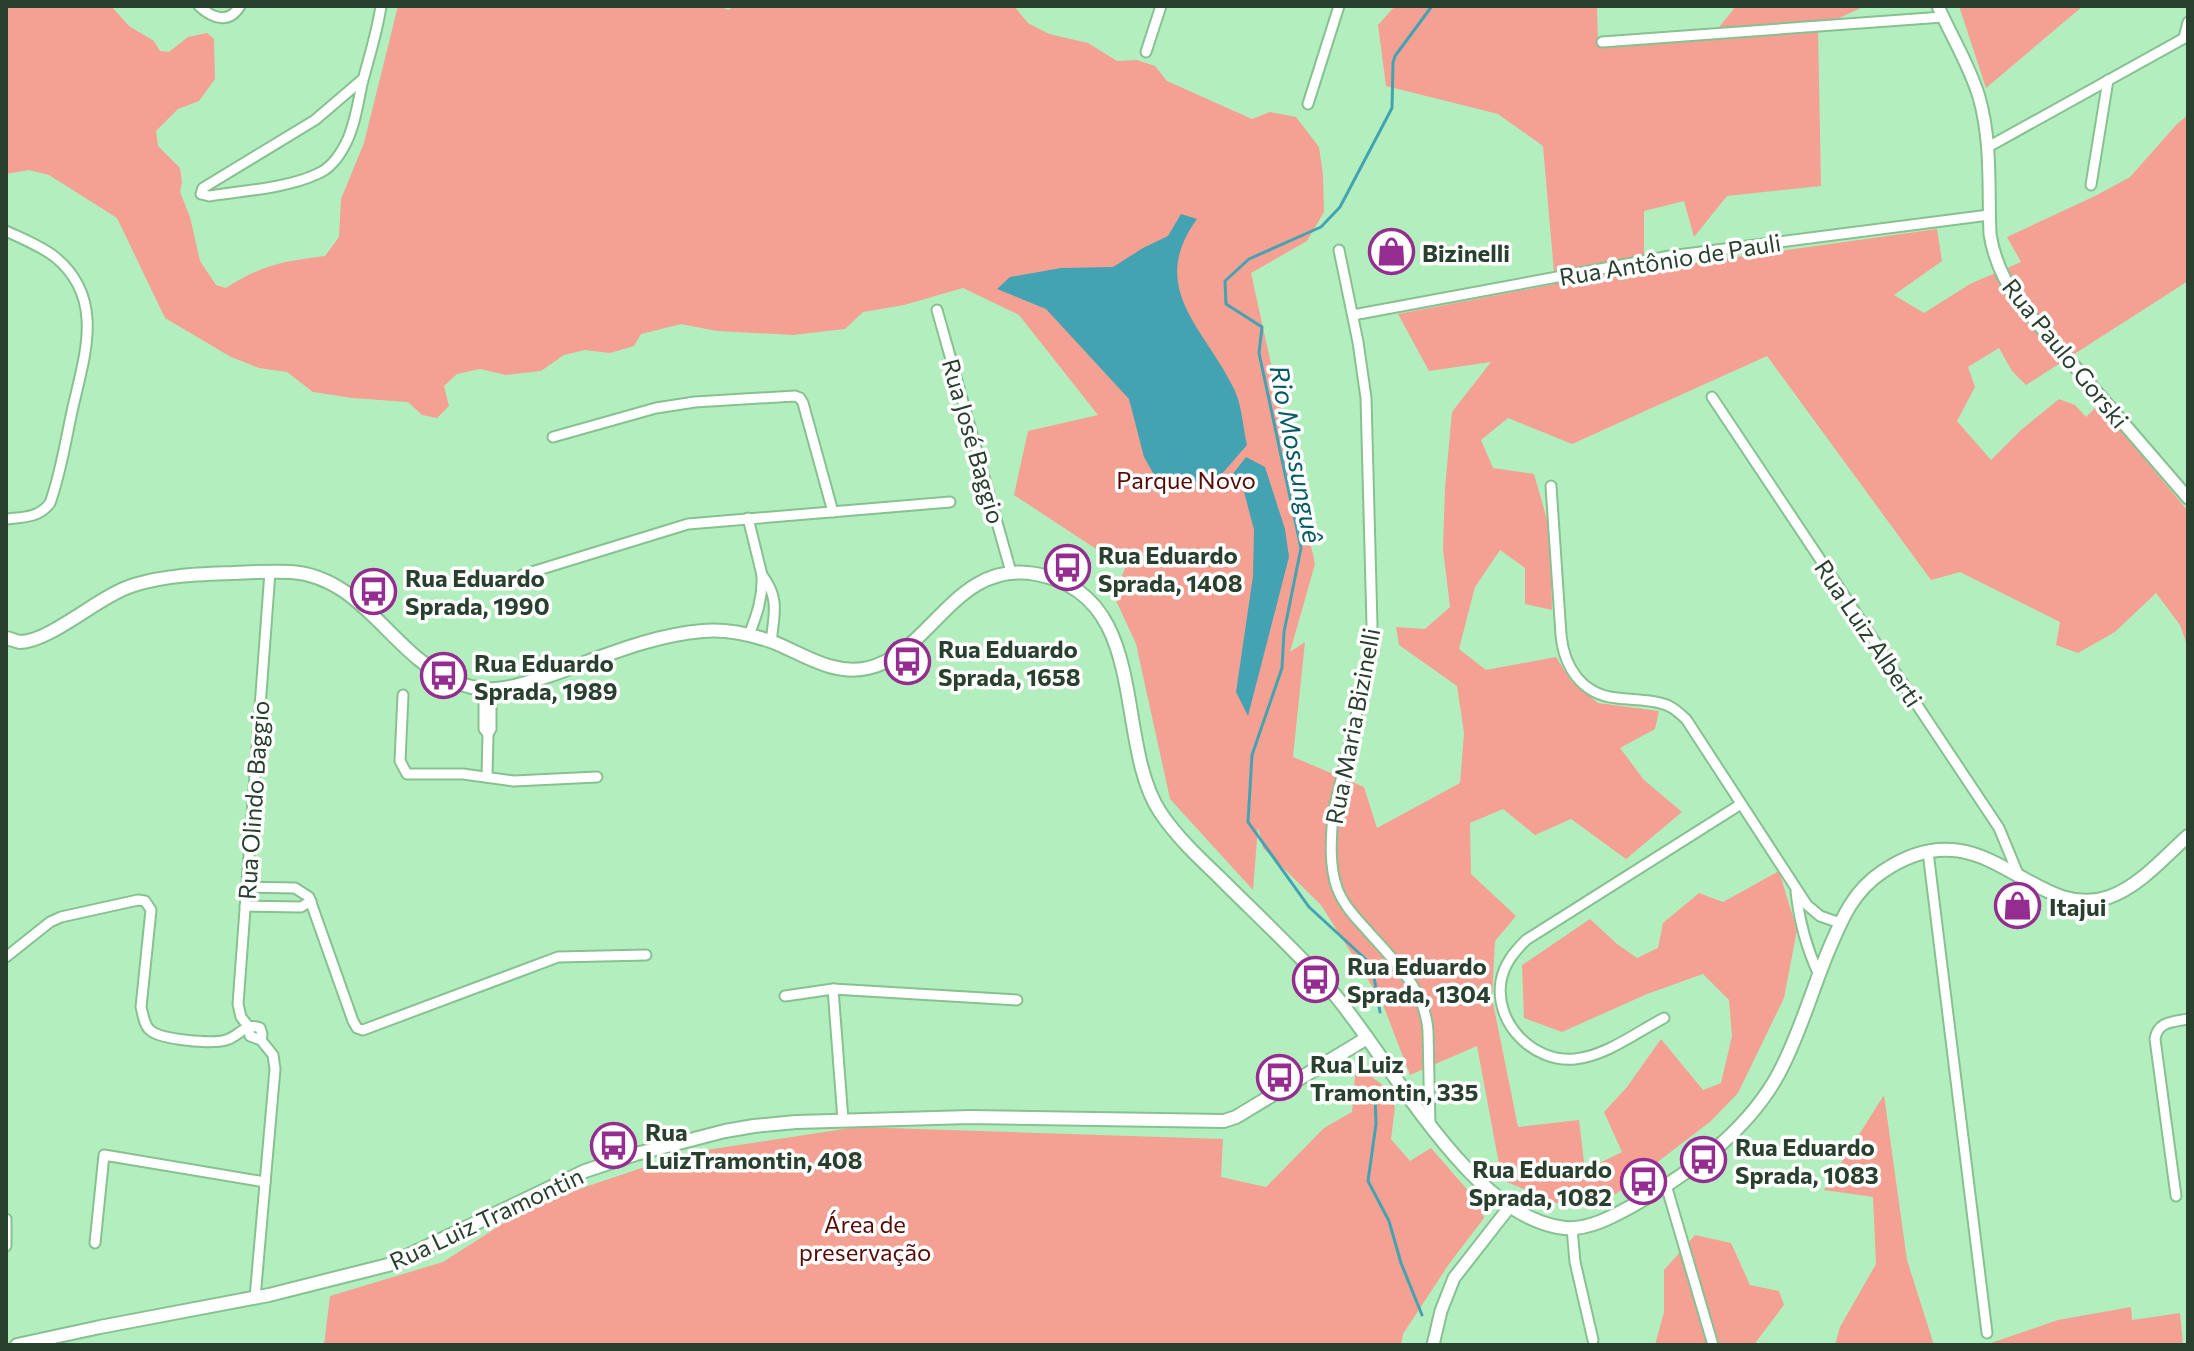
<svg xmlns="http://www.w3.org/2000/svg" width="2194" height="1351" font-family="Commissioner,sans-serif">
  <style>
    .green { fill: #f4a193 }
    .water { fill: #44a3b2 }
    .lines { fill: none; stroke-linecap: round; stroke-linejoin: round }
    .stream { stroke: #44a3b2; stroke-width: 3 }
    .minor-casing { stroke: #87c192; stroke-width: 13 }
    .tertiary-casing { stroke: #87c192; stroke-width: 15 }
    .secondary-casing { stroke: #87c192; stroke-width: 16 }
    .minor { stroke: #fff; stroke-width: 9 }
    .tertiary { stroke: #fff; stroke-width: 11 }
    .secondary { stroke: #fff; stroke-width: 12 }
    .labels { text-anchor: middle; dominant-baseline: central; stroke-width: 7; stroke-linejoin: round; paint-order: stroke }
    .poi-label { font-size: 24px; font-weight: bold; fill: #28402d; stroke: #fff; text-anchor: start }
    .street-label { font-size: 24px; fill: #28402d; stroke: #fff }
    .park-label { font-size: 24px; fill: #580b06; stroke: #fff }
    .water-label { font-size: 26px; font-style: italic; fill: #055a66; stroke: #fff }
  </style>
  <rect width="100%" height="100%" fill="#b3efbe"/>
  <!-- green -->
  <g class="green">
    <path d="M 6,6 L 111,6 L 129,26 L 154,41 L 160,51 L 169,52 L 188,37 L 207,33 L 214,39 L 215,79 L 199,101 L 178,109 L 156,131 L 158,146 L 180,168 L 182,182 L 180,192 L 190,217 L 200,261 L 216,285 L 226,288 C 260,265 285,261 325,256 L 339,237 L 341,199 L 364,143 L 398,6 L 720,6 L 728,10 L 735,6 L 1014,6 L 1028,23 L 1049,34 L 1088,43 L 1117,61 L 1137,60 L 1155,66 L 1167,81 L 1252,119 L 1270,112 L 1296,117 L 1319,147 L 1323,175 L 1324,212 L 1307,241 L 1251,273 L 1315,564 L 1290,652 L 1305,642 L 1293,757 L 1364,787 L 1377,828 L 1460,783 L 1464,733 L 1457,686 L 1399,645 L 1396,627 L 1425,629 L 1450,607 L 1443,549 L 1445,488 L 1452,412 L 1491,362 L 1429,371 L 1398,314 L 1555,284 L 1543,146 L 1498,114 L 1386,86 L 1378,25 L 1395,6 L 1597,6 L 1598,45 L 1709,40 L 1736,6 L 1865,6 L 1818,28 L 1821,186 L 1727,196 L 1694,237 L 1684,201 L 1644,211 L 1644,270 L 1937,229 L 1942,261 L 1894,295 L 1924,313 L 1970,284 L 2021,262 L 2007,237 L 2095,196 L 2130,177 L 2177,124 L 2188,115 L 2188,281 L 2026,385 L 2012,371 L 1999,348 L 1968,367 L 1975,387 L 1957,421 L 1991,460 L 2021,430 L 2059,399 L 2075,405 L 2086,417 L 2099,404 L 2188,511 L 2188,648 L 2180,625 L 2156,593 L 2115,632 L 2078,653 L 2056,645 L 2060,622 L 1960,572 L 1931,580 L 1767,356 L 1572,444 L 1508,418 L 1481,440 L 1493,468 L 1534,474 L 1550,530 L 1552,610 L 1525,604 L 1525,568 L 1500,550 L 1475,587 L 1459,649 L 1486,670 L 1556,657 L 1572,682 L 1598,703 L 1659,711 L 1655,729 L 1620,748 L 1644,780 L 1682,812 L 1626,859 L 1571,819 L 1535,835 L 1503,809 L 1470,823 L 1471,874 L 1516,916 L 1495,941 L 1492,998 L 1518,1127 L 1579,1120 L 1585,1170 L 1622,1152 L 1604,1112 L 1627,1087 L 1661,1039 L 1703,1090 L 1721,1083 L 1732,1036 L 1729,1000 L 1703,974 L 1647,994 L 1562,1032 L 1524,1018 L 1522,965 L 1590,919 L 1617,944 L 1637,958 L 1658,948 L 1663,923 L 1699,893 L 1723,902 L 1779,871 L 1797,930 L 1784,998 L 1738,1093 L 1711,1121 L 1608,1200 L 1559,1204 L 1502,1180 L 1477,1046 L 1410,1075 L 1382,1002 L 1321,905 L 1263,848 L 1258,827 L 1253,890 L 1170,799 L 1136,644 L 1114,596 L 1125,568 L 1014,495 L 1028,431 L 1098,415 L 1019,315 L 963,288 L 904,305 L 863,312 L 845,329 L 793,335 L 717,331 L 681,324 L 641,334 L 634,346 L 610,353 L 585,350 L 564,355 L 541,371 L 506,375 L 480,369 L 457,374 L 444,386 L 449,406 L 437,418 L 422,415 L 408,402 L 352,398 L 313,392 L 287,372 L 259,368 L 231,357 L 165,318 L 117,218 L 49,175 L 29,170 L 6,174 Z"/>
    <polygon points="1959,6 2083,6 1986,88"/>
    <polygon points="1356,1065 1384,1086 1395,1107 1391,1139 1410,1161 1431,1148 1479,1203 1484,1218 1449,1264 1403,1334 1401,1345 324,1345 330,1296 443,1262 532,1205 686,1153 857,1127 1223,1139 1221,1177 1266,1187 1324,1128 1352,1112"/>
    <polygon points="1884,1095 1907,1260 1934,1345 1835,1345 1840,1327 1876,1264 1873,1197 1824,1190"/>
    <polygon points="1695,1235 1731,1243 1750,1285 1779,1291 1784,1305 1756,1342 1757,1345 1655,1345 1664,1312 1664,1270"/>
    <polygon points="2131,1307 2132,1320 2180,1313 2183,1345 1985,1345 2058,1320"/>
  </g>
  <!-- water -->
  <g class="water">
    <path d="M 1181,214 L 1197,219 C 1146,289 1206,329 1235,391 C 1242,406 1243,428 1247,445 L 1221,475 L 1189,485 L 1157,480 L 1144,457 L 1129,399 L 1046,309 L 997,289 L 1010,277 L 1061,268 L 1113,267 L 1143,248 L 1168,236 Z"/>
    <polygon points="1246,457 1265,467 1285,529 1289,557 1248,716 1236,692 1253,576 1254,530 1242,484 1232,475"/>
  </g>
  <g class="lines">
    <!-- stream -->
    <g class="stream">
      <polyline points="1380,1012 1372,965 1309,907 1248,822 1252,755 1282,668 1284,632 1301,548 1259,353 1262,327 1226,304 1225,281 1249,259 1321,227 1340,207 1392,108 1393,63 1395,56 1432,6"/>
      <polyline points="1375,1093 1376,1124 1368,1181 1389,1221 1401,1263 1422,1315"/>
    </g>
    <defs>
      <g id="minor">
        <path d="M 199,6 C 213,19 229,24 240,6"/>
        <polyline points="2184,38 2188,22"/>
        <polyline points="1602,42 1943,17"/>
        <polyline points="1146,52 1161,6"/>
        <path d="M 363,79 L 315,120 L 203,188 L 201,194 L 209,196 C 241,191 288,188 317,174 C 330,169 340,155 346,143 C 355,125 358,103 362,84 C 369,57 377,33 381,6"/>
        <polyline points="1308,104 1339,6"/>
        <polyline points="1988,147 2188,36"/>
        <polyline points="2091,185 2108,80"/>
        <path d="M 6,231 C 23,239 41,246 55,257 C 105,298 85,354 73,407 C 66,438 61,473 50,503 C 39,518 23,517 6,519"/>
        <path d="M 1339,250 L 1358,342 L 1366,398 L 1372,625 L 1368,664 L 1333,814 C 1331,839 1329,865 1337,888 C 1343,904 1354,916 1365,928 C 1393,960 1425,988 1428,1031 L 1430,1126"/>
        <polyline points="937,310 1011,572"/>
        <polyline points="1353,315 1670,256 1989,215"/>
        <polyline points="1712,397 1999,828 2018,874"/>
        <polyline points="553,437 656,408 695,402 795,396 800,398 803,403 833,512"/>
        <path d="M 1551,486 L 1561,635 C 1564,667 1582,695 1617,698 C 1631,700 1646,699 1660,703 C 1671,705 1678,712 1686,719 L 1807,905 L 1820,916 L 1840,923"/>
        <path d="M 748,518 L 762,575 C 763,598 757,614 749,635"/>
        <polyline points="522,575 688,524 950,502"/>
        <path d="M 762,575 C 780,598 774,615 771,642"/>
        <polyline points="484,689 484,729 488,734"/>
        <polyline points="403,695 400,761 407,774 463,774 514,781 597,777"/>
        <polyline points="487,777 488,734 491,729 491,689"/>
        <polyline points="1928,852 1987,1333"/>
        <polyline points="246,887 295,888 309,897 353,1021 357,1028 363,1030 558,957 646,955"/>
        <path d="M 1796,891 C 1799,921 1806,947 1819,975"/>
        <polyline points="245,906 301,907 311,901"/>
        <path d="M 6,957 L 50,922 L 61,917 L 138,900 L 145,901 L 151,910 L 141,1007 C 143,1014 144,1025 150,1030 C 160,1040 213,1044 226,1040 C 240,1036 245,1022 260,1028 L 262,1034 L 261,1040"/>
        <polyline points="833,989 843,1120"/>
        <polyline points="785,996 833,989 1017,1000"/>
        <path d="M 1664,1018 C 1637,1032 1606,1056 1575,1059 C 1533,1063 1494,1023 1501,981 C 1504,964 1514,952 1526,940 L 1741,804"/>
        <polyline points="261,1040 250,1036 248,1026 241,1017 238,1004 270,572"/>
        <polyline points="1666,1185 1713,1345"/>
        <path d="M 2176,1196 L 2155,1039 C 2158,1021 2173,1022 2188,1019"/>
        <polyline points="6,1219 6,1246"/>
        <polyline points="1572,1228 1575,1262 1593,1340"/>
        <polyline points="95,1243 104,1155 265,1182"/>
        <polyline points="255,1298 275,1069 273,1055 261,1040"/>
      </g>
      <g id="tertiary">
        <path d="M 1938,6 C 1951,36 1970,66 1979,97 C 1992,142 1988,189 1990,234 C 1994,260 2004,281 2019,302 L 2188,498"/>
        <polyline points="1433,1345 1441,1311 1454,1278 1511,1205"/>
      </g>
      <g id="secondary">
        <path d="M 6,638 C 11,639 15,641 20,642 C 50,642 100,595 134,585 C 167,575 200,574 233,573 C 252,572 272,571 291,572 C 364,577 392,656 454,681 C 467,687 482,690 496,689 C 515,688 534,680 551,675 C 600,658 651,635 703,631 C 727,629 750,634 773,642 C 803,654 833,676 868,668 C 931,654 955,559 1036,574 C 1152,595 1113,740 1160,812 C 1176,836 1197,856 1218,876 C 1255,913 1294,949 1329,988 C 1388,1054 1468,1218 1565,1228 C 1588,1230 1612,1217 1632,1206 C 1689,1174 1748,1131 1779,1073 C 1799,1036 1811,993 1827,954 C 1841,921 1852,892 1882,872 C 1985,801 2031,924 2109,897 C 2140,886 2164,857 2188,836"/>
        <polyline points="17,1345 100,1327 269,1295 388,1265 585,1171 636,1154 725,1131 754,1126 796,1122 970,1117 1224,1121 1236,1117 1367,1038"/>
      </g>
    </defs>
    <!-- minor casing -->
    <use href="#minor" class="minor-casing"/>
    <!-- tertiary casing -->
    <use href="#tertiary" class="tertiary-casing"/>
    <!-- secondary casing -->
    <use href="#secondary" class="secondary-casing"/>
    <!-- minor -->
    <use href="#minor" class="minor"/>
    <!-- tertiary -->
    <use href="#tertiary" class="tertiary"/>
    <!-- secondary -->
    <use href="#secondary" class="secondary"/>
  </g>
  <!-- icons -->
  <defs>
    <symbol id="shop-ring" viewBox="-11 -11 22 22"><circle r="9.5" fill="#fff" stroke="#952d91" stroke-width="1.5"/><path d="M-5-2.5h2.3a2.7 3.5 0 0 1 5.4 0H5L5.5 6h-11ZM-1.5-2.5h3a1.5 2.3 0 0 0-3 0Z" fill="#952d91"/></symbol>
    <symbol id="bus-ring" viewBox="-11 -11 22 22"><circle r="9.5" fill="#fff" stroke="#952d91" stroke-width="1.5"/><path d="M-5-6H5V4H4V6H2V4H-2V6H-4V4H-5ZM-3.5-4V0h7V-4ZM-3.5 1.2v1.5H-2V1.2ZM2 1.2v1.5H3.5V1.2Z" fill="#952d91"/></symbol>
  </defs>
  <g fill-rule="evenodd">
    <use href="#shop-ring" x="1366" y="226" width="51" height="51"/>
    <use href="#bus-ring" x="1042" y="542" width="51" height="51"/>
    <use href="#bus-ring" x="348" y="566" width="51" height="51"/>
    <use href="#bus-ring" x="882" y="636" width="51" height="51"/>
    <use href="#bus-ring" x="418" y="650" width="51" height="51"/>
    <use href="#shop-ring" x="1992" y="880" width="51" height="51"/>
    <use href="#bus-ring" x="1290" y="954" width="51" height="51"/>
    <use href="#bus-ring" x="1254" y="1052" width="51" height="51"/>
    <use href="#bus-ring" x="588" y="1120" width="51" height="51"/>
    <use href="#bus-ring" x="1678" y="1134" width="51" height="51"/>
    <use href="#bus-ring" x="1618" y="1156" width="51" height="51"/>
  </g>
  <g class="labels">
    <!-- poi labels -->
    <g class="poi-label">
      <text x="1422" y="252">Bizinelli</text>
      <text x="1098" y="554">Rua Eduardo<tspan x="1098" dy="28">Sprada, 1408</tspan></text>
      <text x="405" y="577">Rua Eduardo<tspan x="405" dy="28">Sprada, 1990</tspan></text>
      <text x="938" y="648">Rua Eduardo<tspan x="938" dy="28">Sprada, 1658</tspan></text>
      <text x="474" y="662">Rua Eduardo<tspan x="474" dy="28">Sprada, 1989</tspan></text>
      <text x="2049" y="906">Itajui</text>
      <text x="1347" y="965">Rua Eduardo<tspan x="1347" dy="28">Sprada, 1304</tspan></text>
      <text x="1310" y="1063">Rua Luiz<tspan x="1310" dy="28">Tramontin, 335</tspan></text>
      <text x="645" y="1131">Rua<tspan x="645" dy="28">LuizTramontin, 408</tspan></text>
      <text x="1735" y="1146">Rua Eduardo<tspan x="1735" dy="28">Sprada, 1083</tspan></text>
      <text x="1612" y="1168" text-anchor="end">Rua Eduardo<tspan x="1612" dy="28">Sprada, 1082</tspan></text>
    </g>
    <!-- street labels -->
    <g class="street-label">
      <text transform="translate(1670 259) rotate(-9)">Rua Antônio de Pauli</text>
      <text transform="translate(2066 353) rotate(51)">Rua Paulo Gorski</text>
      <text transform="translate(974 441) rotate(74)">Rua José Baggio</text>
      <text transform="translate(1869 633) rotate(56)">Rua Luiz Alberti</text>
      <text transform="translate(1352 726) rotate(-79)">Rua Maria Bizinelli</text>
      <text transform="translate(253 800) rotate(-86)">Rua Olindo Baggio</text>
      <text transform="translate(486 1218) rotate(-25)">Rua Luiz Tramontin</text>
    </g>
    <!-- park labels -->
    <g class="park-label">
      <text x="1186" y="479">Parque Novo</text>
      <text x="865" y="1223">Área de<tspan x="865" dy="28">preservação</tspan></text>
    </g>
    <!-- water labels -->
    <g class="water-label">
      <text transform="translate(1297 454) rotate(79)">Rio Mossunguê</text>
    </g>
  </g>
  <!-- border -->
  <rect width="2194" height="1351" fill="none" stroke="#28402d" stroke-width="16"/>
</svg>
